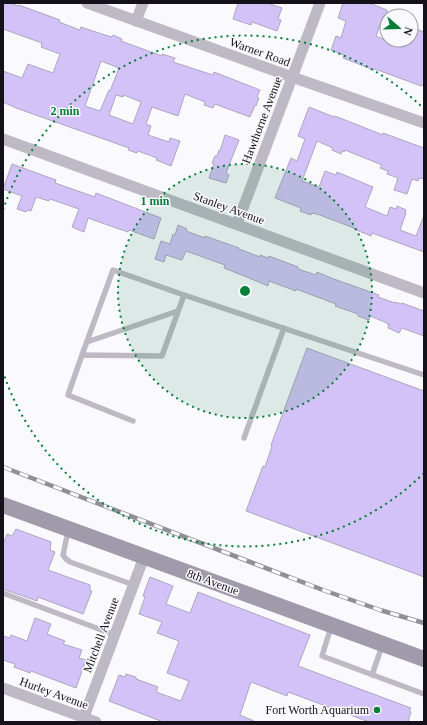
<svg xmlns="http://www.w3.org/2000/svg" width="427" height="725" font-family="Georgia,serif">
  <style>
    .building { fill: #d3c2f7; stroke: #aea6bf; fill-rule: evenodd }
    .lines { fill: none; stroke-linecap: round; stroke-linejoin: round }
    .lane { stroke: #bdbac5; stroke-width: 5.5 }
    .street { stroke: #bdbac5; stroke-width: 11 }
    .secondary { stroke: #a09bab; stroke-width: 16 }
    .rail-casing { stroke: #918f96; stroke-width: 4.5 }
    .rail { stroke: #faf9fe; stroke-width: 3; stroke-dasharray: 9; stroke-linecap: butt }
    .ring { fill: none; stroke: #057e36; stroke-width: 2; stroke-dasharray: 2 4 }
    .poi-dot { fill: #057e36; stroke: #faf9fe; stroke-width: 1.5 }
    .labels { text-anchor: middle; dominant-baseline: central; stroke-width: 3; stroke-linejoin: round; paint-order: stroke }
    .street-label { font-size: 12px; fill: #14111a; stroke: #faf9fe }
    .poi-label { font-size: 12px; fill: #14111a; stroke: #faf9fe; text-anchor: end }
    .centre { fill: #057e36; stroke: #faf9fe; stroke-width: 2 }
    .ring-label { font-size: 12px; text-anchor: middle; font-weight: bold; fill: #057e36; stroke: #faf9fe; stroke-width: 3; stroke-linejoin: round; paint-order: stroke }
  </style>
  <rect width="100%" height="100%" fill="#faf9fe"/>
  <!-- building -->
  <g class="building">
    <path d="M 3,3 L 10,3 L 18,6 L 19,5 L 60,20 L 59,22 L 80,30 L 81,27 L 105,35 L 112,37 L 113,35 L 122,39 L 121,41 L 162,56 L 162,54 L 175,58 L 173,62 L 213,75 L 214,72 L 260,90 L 257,97 L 259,98 L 256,106 L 255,105 L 250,117 L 215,104 L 213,108 L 204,105 L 205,102 L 185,94 L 178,116 L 152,107 L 146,124 L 151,126 L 148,135 L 169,142 L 170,138 L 180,141 L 171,166 L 156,160 L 157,158 L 138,151 L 137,153 L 128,150 L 129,148 L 16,108 L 3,102 L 3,71 L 22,78 L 28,64 L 53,73 L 60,54 L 41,47 L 42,46 L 41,45 L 42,43 L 3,29 ZM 101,61 L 119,68 L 110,91 L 109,90 L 100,111 L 85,106 ZM 116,95 L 123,97 L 124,95 L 141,102 L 133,124 L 109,115 Z"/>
    <polygon points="238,3 267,3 282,8 278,19 281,20 277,31 252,22 251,25 233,19"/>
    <polygon points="343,3 369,3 387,10 387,19 383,17 376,36 385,40 411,40 411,27 424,32 424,86 422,85 421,86 375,69 374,70 343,58 344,55 331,50 336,36 341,38 346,21 338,18"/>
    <polygon points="309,107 334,117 335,116 383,135 383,133 424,148 424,179 419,178 418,181 412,179 407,194 394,190 398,178 387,174 388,171 380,168 382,165 345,150 344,152 342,151 341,154 332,150 333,148 317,141 302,181 319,187 325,171 336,175 337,172 373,187 365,207 387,216 390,207 396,209 397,206 406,210 405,213 406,213 400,230 416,236 423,218 424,218 424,252 372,233 371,236 354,229 354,228 317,214 311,213 311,215 300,211 301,208 275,198 291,158 297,161 305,139 298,136"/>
    <polygon points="225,135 239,140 226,173 229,175 226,183 209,178 214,164 212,163 215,156 217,156 219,150 220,151"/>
    <polygon points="12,164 56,180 55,183 95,197 96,193 161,218 154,239 129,230 128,232 122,230 88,218 84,232 72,227 79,209 50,199 49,201 36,197 31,211 27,210 26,212 17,209 22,196 3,189"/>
    <polygon points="178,225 187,229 186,231 205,238 205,236 239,248 239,249 260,257 260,255 268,258 269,256 298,267 298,269 316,275 317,272 331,278 379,295 378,297 395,303 395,302 401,304 402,303 424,311 424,336 402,328 399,333 388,328 389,324 387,324 387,323 370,316 369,320 358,316 358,314 335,306 336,304 296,289 296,291 269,281 268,286 249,278 224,268 225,265 186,251 182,260 166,255 164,262 155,259 161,241 170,244 173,234 175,235"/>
    <polygon points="307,348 424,391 424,577 246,511 263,466 265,467 272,446 271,445"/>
    <polygon points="16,529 51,542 50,550 55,552 48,570 90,585 90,591 92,591 83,614 38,597 37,601 3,589 3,545 7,534 12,536"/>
    <polygon points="150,577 173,586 166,604 190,613 198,592 310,635 298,666 411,708 409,711 411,712 408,722 369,722 288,692 287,696 251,682 240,715 256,722 163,722 109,701 119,675 125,677 126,674 136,677 136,679 158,687 156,692 181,701 189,681 167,673 179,641 157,633 162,622 139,614 145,597 143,596"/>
    <polygon points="35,618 51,624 47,634 65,641 63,644 82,650 79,658 86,660 76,688 31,671 30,673 14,667 15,664 3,660 3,636 10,638 11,635 27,641"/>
  </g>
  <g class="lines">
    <!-- lane -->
    <g class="lane">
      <polyline points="87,342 178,311"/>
      <polyline points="82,355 113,270 184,295 424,375"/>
      <polyline points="133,421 68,395 82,355 162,356 184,295"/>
      <polyline points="244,438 284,328"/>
      <polyline points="68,531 63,555 66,559 70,562 134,585"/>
      <polyline points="3,593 115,635"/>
      <polyline points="331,627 322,656 424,694"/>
      <polyline points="372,675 382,646"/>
    </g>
    <!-- street -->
    <g class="street">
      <polyline points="87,3 292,77 424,123"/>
      <polyline points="136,21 143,3"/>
      <polyline points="3,139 424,293"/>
      <polyline points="237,224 320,3"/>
      <polyline points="3,688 96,722"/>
      <polyline points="82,722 144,557"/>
    </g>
    <!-- secondary -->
    <polyline class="secondary" points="3,505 424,659"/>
    <defs>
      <polyline id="rail" points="3,467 323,590 380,610 424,623"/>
    </defs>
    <!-- rail casing -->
    <use href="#rail" class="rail-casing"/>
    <!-- rail -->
    <use href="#rail" class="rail"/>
  </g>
  <!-- distance rings -->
  <circle cx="245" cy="291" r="127" fill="#057e36" fill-opacity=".12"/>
  <g class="ring">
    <circle cx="245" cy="291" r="127"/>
    <path d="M424 473A255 255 0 0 1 3 372M3 210A255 255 0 0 1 424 109"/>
  </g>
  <!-- markers -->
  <circle class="poi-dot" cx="377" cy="710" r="4"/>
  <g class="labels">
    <!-- street labels -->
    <g class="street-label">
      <text transform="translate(260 52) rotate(20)">Warner Road</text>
      <text transform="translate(262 120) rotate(-69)">Hawthorne Avenue</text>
      <text transform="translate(229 208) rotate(20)">Stanley Avenue</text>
      <text transform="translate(213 582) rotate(20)">8th Avenue</text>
      <text transform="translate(101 635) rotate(-69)">Mitchell Avenue</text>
      <text transform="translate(54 693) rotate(20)">Hurley Avenue</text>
    </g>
    <!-- poi labels -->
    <g class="poi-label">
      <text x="369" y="710">Fort Worth Aquarium</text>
    </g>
  </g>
  <circle cx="245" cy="291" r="6" class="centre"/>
  <g class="ring-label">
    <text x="65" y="115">2 min</text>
    <text x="155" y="205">1 min</text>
  </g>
  <!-- border -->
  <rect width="427" height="725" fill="none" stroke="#14111a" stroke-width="8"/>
  <!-- north arrow -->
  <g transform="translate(399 28) rotate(110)"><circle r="19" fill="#faf9fe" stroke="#9e9ca3"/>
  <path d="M0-3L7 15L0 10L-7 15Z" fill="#057e36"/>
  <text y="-6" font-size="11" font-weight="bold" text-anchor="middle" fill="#14111a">N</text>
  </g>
</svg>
